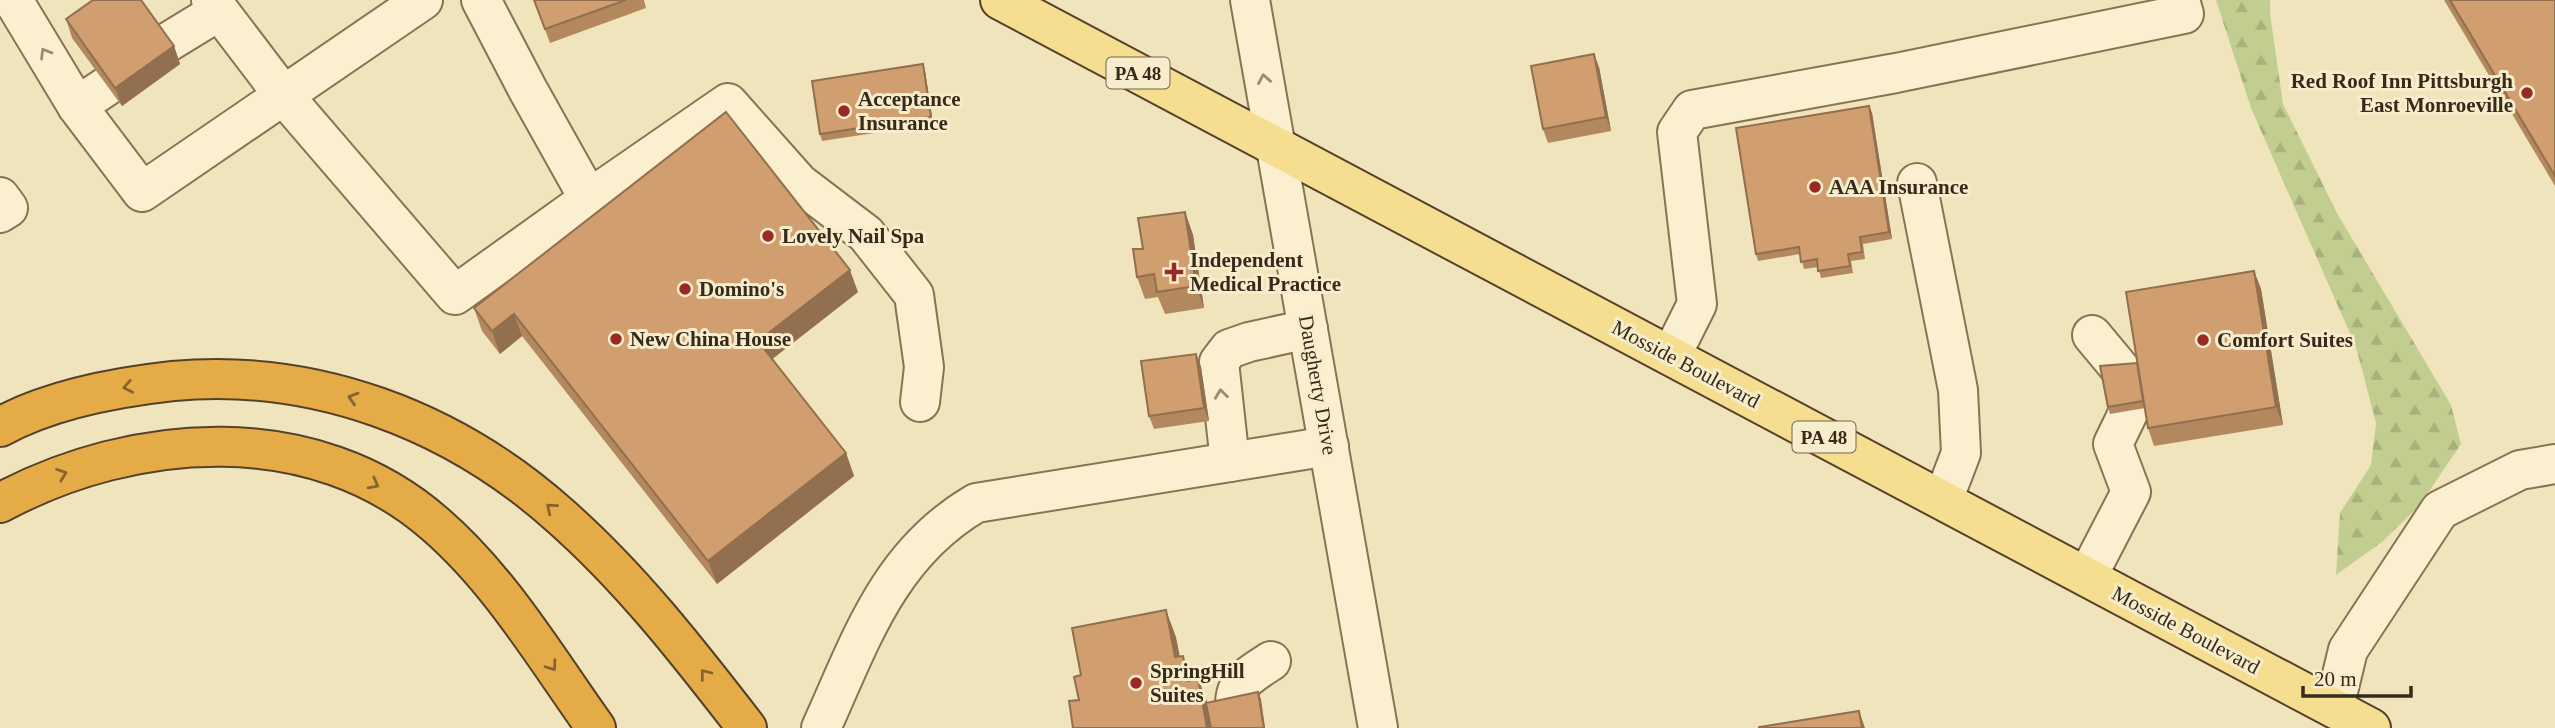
<svg xmlns="http://www.w3.org/2000/svg" width="2555" height="728" font-family="Georgia,serif">
  <style>
    .forest { fill: url(#forest-firs) }
    .lines { fill: none; stroke-linecap: round; stroke-linejoin: round }
    .minor-casing { stroke: #887355; stroke-width: 42 }
    .major-casing { stroke: #55412a; stroke-width: 42 }
    .highway-casing { stroke: #55412a; stroke-width: 42 }
    .minor { stroke: #faf0cf; stroke-width: 38 }
    .major { stroke: #f6de90; stroke-width: 38 }
    .highway { stroke: #e5ab46; stroke-width: 38 }
    .wall { fill: #b3885f }
    .shaded-wall { fill: #926f4e }
    .building { fill: #d09e6f; stroke: #926f4e; stroke-width: 2 }
    .oneway { stroke: #988d74 }
    .oneway2 { stroke: #85642e }
    .poi-dot { fill: #992a22; stroke: #f7edcc; stroke-width: 2.5 }
    .labels { text-anchor: middle; dominant-baseline: central; stroke-width: 6; stroke-linejoin: round; paint-order: stroke }
    .shield { fill: #f7edcc; stroke: #70644f; stroke-width: 2 }
    .shield-label { font-size: 19px; font-weight: bold; fill: #362a1a }
    .poi-label { font-size: 21px; font-weight: bold; fill: #362a1a; stroke: #f7edcc; text-anchor: start }
    .street-label { font-size: 21px; fill: #362a1a; stroke: #f7edcc }
  </style>
  <defs>
    <pattern id="forest-firs" width="22" height="20" patternUnits="userSpaceOnUse" patternTransform="scale(1.75)"><rect width="22" height="20" fill="#c2ce90"/><path d="M5 1l3.5 6h-7zM16 11l3.5 6h-7z" fill="#a7b17c"/></pattern>
  </defs>
  <rect width="100%" height="100%" fill="#f0e4bc"/>
  <!-- forest -->
  <polygon class="forest" points="2216,0 2270,0 2270,14 2283,104 2338,215 2451,405 2461,444 2419,506 2382,542 2336,575 2340,513 2371,465 2376,423 2356,347 2251,108"/>
  <g class="lines">
    <defs>
      <g id="minor">
        <polyline points="13,0 77,106 142,192 423,0"/>
        <polyline points="211,0 284,96 455,295 589,199 528,90 481,0"/>
        <polyline points="1250,0 1378,728"/>
        <polyline points="165,44 219,11"/>
        <polyline points="77,106 107,86"/>
        <polyline points="1917,183 1958,390 1961,453 1943,500"/>
        <polyline points="0,197 8,208 0,213"/>
        <polyline points="589,199 728,103 799,183 866,234 914,295 924,367 920,402"/>
        <polyline points="1671,356 1697,304 1677,132 1692,110 1896,73 2184,14 2180,0"/>
        <polyline points="1230,462 1219,362 1229,349 1249,342 1308,329"/>
        <polyline points="2087,577 2131,492 2113,444 2129,411 2122,371 2092,335"/>
        <polyline points="2334,708 2348,650 2440,510 2520,470 2555,464"/>
        <path d="M 821,728 C 861,640 888,555 976,503 L 1329,446"/>
        <path d="M 1237,728 C 1231,686 1237,683 1271,661"/>
      </g>
      <polyline id="major" points="1000,0 2371,728"/>
      <g id="highway">
        <path d="M 0,427 C 49,400 118,387 173,381 C 315,368 452,420 558,514 C 630,577 689,653 747,728"/>
        <path d="M 0,503 C 134,431 314,418 435,524 C 500,580 546,658 596,728"/>
      </g>
    </defs>
    <!-- minor casing -->
    <use href="#minor" class="minor-casing"/>
    <!-- major casing -->
    <use href="#major" class="major-casing"/>
    <!-- highway casing -->
    <use href="#highway" class="highway-casing"/>
    <!-- minor -->
    <use href="#minor" class="minor"/>
    <!-- major -->
    <use href="#major" class="major"/>
    <!-- highway -->
    <use href="#highway" class="highway"/>
  </g>
  <!-- wall -->
  <g class="wall">
    <polygon points="534,0 644,0 646,8 550,43"/>
    <polygon points="2444,0 2555,0 2555,186"/>
    <polygon points="66,19 174,46 180,64 122,106 72,38"/>
    <polygon points="1599,67 1611,131 1548,143 1543,129"/>
    <polygon points="925,71 933,124 822,141 820,134"/>
    <polygon points="1869,106 1872,113 1892,239 1863,244 1865,259 1851,261 1853,273 1821,278 1818,267 1804,269 1800,254 1758,261 1756,254"/>
    <polygon points="1185,212 1193,235 1204,308 1165,314 1158,297 1145,299 1137,277 1143,249"/>
    <polygon points="2254,271 2261,289 2283,425 2154,446 2148,428 2145,408 2110,414 2108,407"/>
    <polygon points="858,292 772,359 846,453 854,476 717,584 522,336 500,354 482,331 474,308"/>
    <polygon points="1196,354 1201,367 1209,421 1154,429 1149,416"/>
  </g>
  <!-- shaded-wall -->
  <g class="shaded-wall">
    <polygon points="174,46 180,64 122,106 115,88"/>
    <polygon points="1594,54 1599,67 1611,131 1606,117"/>
    <polygon points="923,64 925,71 933,124 931,117"/>
    <polygon points="1869,106 1872,113 1892,239 1889,232"/>
    <polygon points="1185,212 1193,235 1204,308 1196,286"/>
    <polygon points="850,270 858,292 766,364 758,341"/>
    <polygon points="2254,271 2261,289 2283,425 2276,407"/>
    <polygon points="514,314 522,336 500,354 492,331"/>
    <polygon points="1196,354 1201,367 1209,421 1204,408"/>
    <polygon points="846,453 854,476 717,584 708,561"/>
    <polygon points="1166,610 1176,637 1185,683 1175,657"/>
    <polygon points="1183,656 1193,682 1188,681"/>
    <polygon points="1198,678 1208,704 1212,728 1207,728"/>
    <polygon points="1258,692 1261,699 1265,728 1264,728"/>
    <polygon points="1859,711 1865,728 1862,728"/>
  </g>
  <!-- building -->
  <g class="building">
    <polygon points="93,0 141,0 174,46 115,88 66,19"/>
    <polygon points="534,0 626,0 545,29"/>
    <polygon points="2450,0 2555,0 2555,176"/>
    <polygon points="1594,54 1606,117 1543,129 1531,66"/>
    <polygon points="923,64 931,117 820,134 812,81"/>
    <polygon points="1869,106 1889,232 1860,237 1862,252 1848,254 1850,266 1818,271 1817,259 1801,262 1799,247 1756,254 1736,128"/>
    <polygon points="726,112 850,270 758,341 846,453 708,561 514,314 492,331 474,308"/>
    <polygon points="1185,212 1196,286 1157,292 1154,274 1137,277 1133,249 1143,249 1138,218"/>
    <polygon points="2254,271 2276,407 2148,428 2126,292"/>
    <polygon points="1196,354 1204,408 1149,416 1141,361"/>
    <polygon points="2137,363 2143,401 2108,407 2100,366"/>
    <polygon points="1166,610 1175,657 1183,656 1188,681 1198,678 1207,728 1073,728 1069,701 1079,700 1074,677 1081,675 1072,628"/>
    <polygon points="1258,692 1264,728 1211,728 1206,703"/>
    <polygon points="1859,711 1862,728 1759,728 1759,727"/>
  </g>
  <!-- one-way arrows -->
  <defs><path id="oneway-chevron" d="M-2-3.5L2.5 0L-2 3.5" fill="none" stroke-width="1.6" stroke-linecap="round" stroke-linejoin="round" transform="scale(1.75)"/></defs>
  <g class="oneway">
    <use href="#oneway-chevron" transform="translate(45 53) rotate(-121)"/>
    <use href="#oneway-chevron" transform="translate(1264 79) rotate(-100)"/>
    <use href="#oneway-chevron" transform="translate(1221 394) rotate(-97)"/>
  </g>
  <g class="oneway2">
    <use href="#oneway-chevron" transform="translate(128 387) rotate(169)"/>
    <use href="#oneway-chevron" transform="translate(353 398) rotate(-163)"/>
    <use href="#oneway-chevron" transform="translate(62 474) rotate(-20)"/>
    <use href="#oneway-chevron" transform="translate(374 484) rotate(28)"/>
    <use href="#oneway-chevron" transform="translate(551 508) rotate(-140)"/>
    <use href="#oneway-chevron" transform="translate(552 666) rotate(54)"/>
    <use href="#oneway-chevron" transform="translate(705 674) rotate(-128)"/>
  </g>
  <!-- markers -->
  <g class="poi-dot">
    <circle cx="2527" cy="93" r="7"/>
    <circle cx="844" cy="111" r="7"/>
    <circle cx="1815" cy="187" r="7"/>
    <circle cx="768" cy="236" r="7"/>
    <path d="M1170.5 261.5h7v7h7v7h-7v7h-7v-7h-7v-7h7z"/>
    <circle cx="685" cy="289" r="7"/>
    <circle cx="616" cy="339" r="7"/>
    <circle cx="2203" cy="340" r="7"/>
    <circle cx="1136" cy="683" r="7"/>
  </g>
  <g class="labels">
    <!-- shield labels -->
    <g class="shield">
      <rect x="1106.5" y="57.5" width="63" height="31" rx="5"/>
      <rect x="1792.5" y="421.5" width="63" height="31" rx="5"/>
    </g>
    <g class="shield-label">
      <text x="1138" y="73">PA 48</text>
      <text x="1824" y="437">PA 48</text>
    </g>
    <!-- poi labels -->
    <g class="poi-label">
      <text x="2513" y="81" text-anchor="end">Red Roof Inn Pittsburgh<tspan x="2513" dy="24">East Monroeville</tspan></text>
      <text x="858" y="99">Acceptance<tspan x="858" dy="24">Insurance</tspan></text>
      <text x="1829" y="187">AAA Insurance</text>
      <text x="782" y="236">Lovely Nail Spa</text>
      <text x="1190" y="260">Independent<tspan x="1190" dy="24">Medical Practice</tspan></text>
      <text x="699" y="289">Domino's</text>
      <text x="630" y="339">New China House</text>
      <text x="2217" y="340">Comfort Suites</text>
      <text x="1150" y="671">SpringHill<tspan x="1150" dy="24">Suites</tspan></text>
    </g>
    <!-- street labels -->
    <g class="street-label">
      <text transform="translate(1686 364) rotate(28)">Mosside Boulevard</text>
      <text transform="translate(1318 385) rotate(80)">Daugherty Drive</text>
      <text transform="translate(2186 630) rotate(28)">Mosside Boulevard</text>
    </g>
  </g>
  <!-- scale -->
  <path d="M2303 686v10h108v-10" fill="none" stroke="#362a1a" stroke-width="3.5"/>
  <text x="2314" y="686" font-size="21" fill="#362a1a" stroke="#f7edcc" stroke-width="5" paint-order="stroke">20 m</text>
</svg>
